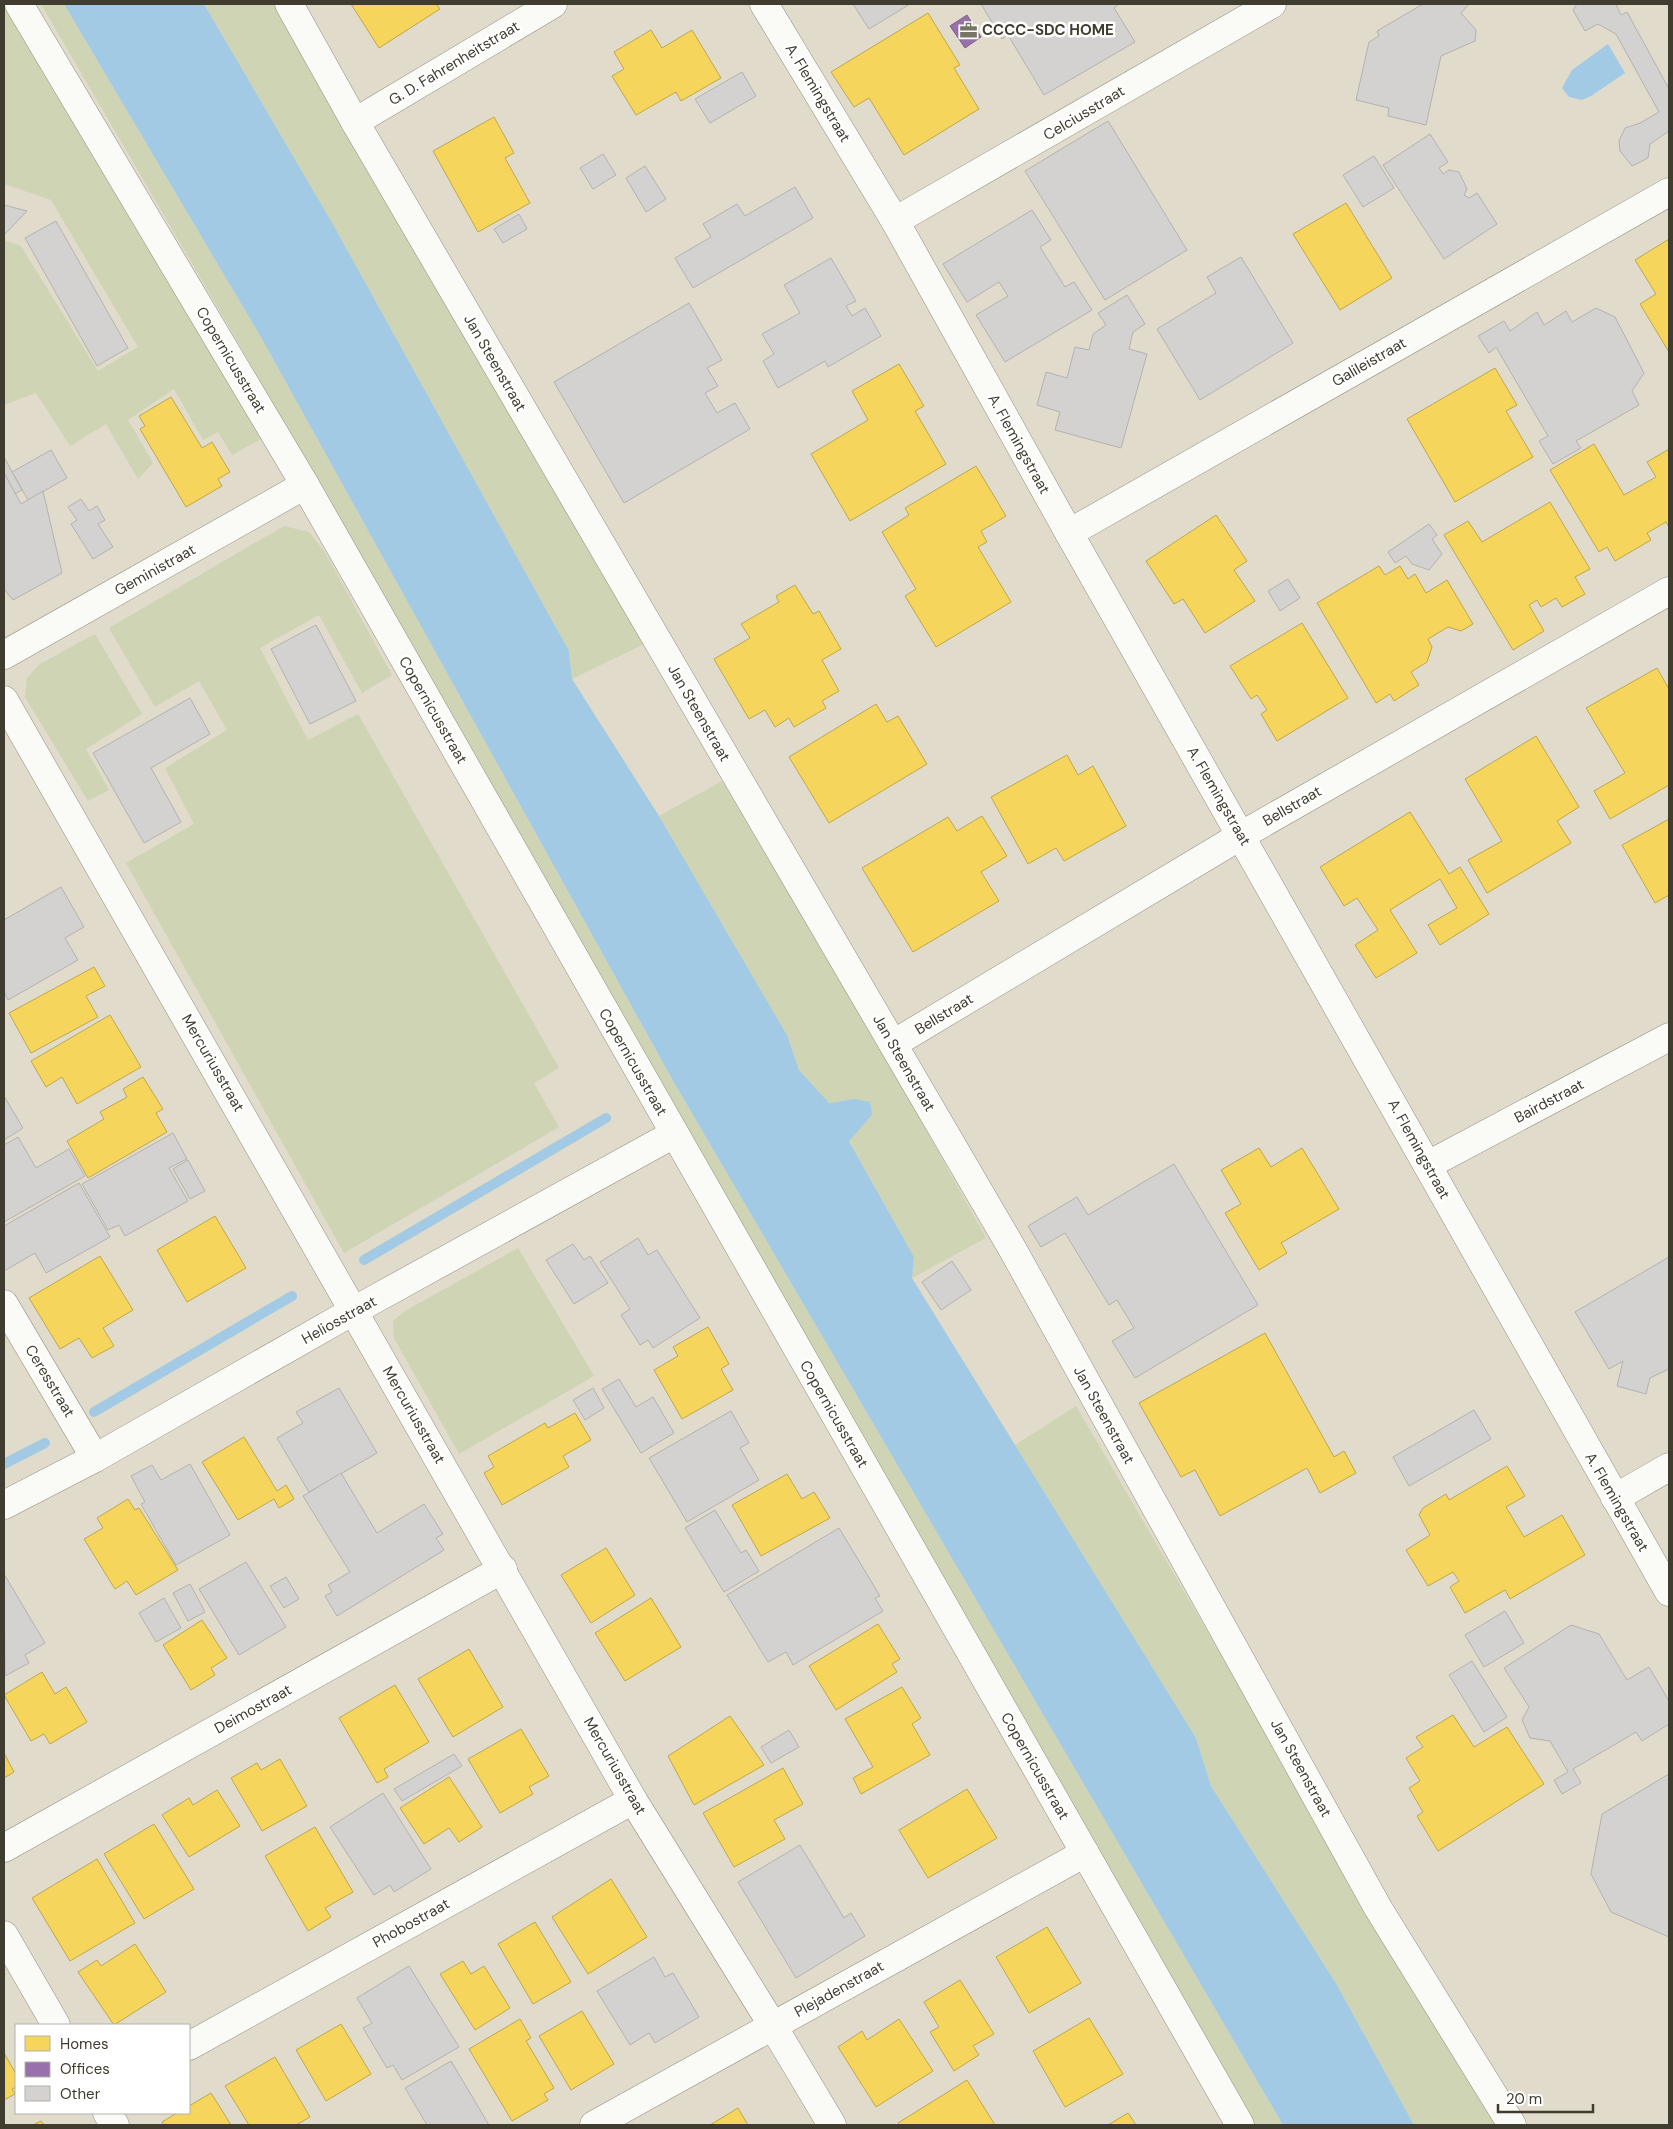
<svg xmlns="http://www.w3.org/2000/svg" width="1673" height="2129" font-family="'DM Sans',sans-serif">
  <style>
    .green { fill: #cfd4b4 }
    .water { fill: #a2cae5 }
    .homes { fill: #f6d55c; stroke: #bfa74f }
    .offices { fill: #9970ab; stroke: #7e6186 }
    .lines { fill: none; stroke-linecap: round; stroke-linejoin: round }
    .stream { stroke: #a2cae5; stroke-width: 10 }
    .building { fill: #d4d2d1; stroke: #b4b2b0 }
    .street-casing { stroke: #939083; stroke-width: 29 }
    .secondary-casing { stroke: #939083; stroke-width: 29 }
    .street { stroke: #fafaf7; stroke-width: 28 }
    .secondary { stroke: #fafaf7; stroke-width: 28 }
    .labels { text-anchor: middle; dominant-baseline: central; stroke-width: 5; stroke-linejoin: round; paint-order: stroke }
    .poi-label { font-size: 15px; font-weight: bold; fill: #403d30; stroke: #fff; text-anchor: start }
    .street-label { font-size: 15px; fill: #403d30; stroke: #fff }
  </style>
  <rect width="100%" height="100%" fill="#e0dbca"/>
  <!-- green -->
  <g class="green">
    <polygon points="4,4 7,4 263,438 232,455 218,432 203,440 174,389 128,420 153,463 138,479 106,424 70,446 36,393 4,405 4,240 21,246 98,371 138,347 51,200 4,184"/>
    <polygon points="41,4 64,4 262,339 672,1079 1283,2125 1255,2125 908,1527 243,351"/>
    <polygon points="204,4 277,4 644,644 572,679 569,651 334,226"/>
    <polygon points="284,526 309,532 326,554 392,675 362,693 319,615 260,648 308,740 358,714 559,1068 534,1083 559,1127 344,1253 126,863 194,824 165,768 227,730 199,681 155,707 109,628"/>
    <polygon points="95,634 142,714 86,749 109,790 88,801 25,697 27,678 40,664"/>
    <polygon points="722,781 879,1045 986,1238 912,1278 914,1257 849,1140 872,1115 855,1099 829,1103 799,1070 787,1035 659,816"/>
    <polygon points="518,1248 594,1376 459,1454 394,1338 393,1321 405,1311"/>
    <polygon points="1076,1406 1495,2125 1414,2125 1337,1985 1211,1786 1196,1738 1015,1445"/>
  </g>
  <!-- water -->
  <g class="water">
    <polygon points="64,4 204,4 334,226 569,651 572,679 659,816 787,1035 799,1070 829,1103 855,1099 870,1102 872,1115 849,1141 914,1257 912,1278 1196,1738 1211,1786 1337,1985 1414,2125 1283,2125 672,1079 262,339"/>
    <polygon points="1608,44 1625,73 1591,96 1582,100 1569,97 1562,88 1572,70"/>
  </g>
  <!-- homes -->
  <g class="homes">
    <polygon points="351,4 436,4 440,9 379,48"/>
    <polygon points="928,13 960,65 954,68 979,109 904,155 869,98 854,107 831,72"/>
    <polygon points="651,30 662,48 692,30 721,78 681,101 676,92 636,115 612,76 624,69 614,52"/>
    <polygon points="494,117 514,153 505,158 530,203 478,232 433,151"/>
    <polygon points="1346,203 1392,278 1340,310 1293,234"/>
    <polygon points="1669,239 1669,352 1640,304 1656,294 1635,260"/>
    <polygon points="899,364 924,406 915,411 946,464 850,521 811,454 868,420 852,391"/>
    <polygon points="1495,368 1517,405 1506,411 1533,457 1455,502 1407,419"/>
    <polygon points="171,397 202,448 212,442 230,472 218,479 222,486 186,507 140,429 145,426 139,416"/>
    <polygon points="1594,444 1624,495 1656,477 1647,462 1669,449 1669,527 1666,522 1647,533 1651,540 1615,561 1607,547 1599,552 1550,470"/>
    <polygon points="976,466 1006,516 981,531 987,542 978,547 1011,602 936,647 905,596 916,589 882,532 909,515 905,508"/>
    <polygon points="1550,502 1590,569 1575,577 1585,594 1562,607 1556,598 1541,607 1537,600 1529,605 1544,631 1513,650 1444,535 1468,521 1482,542"/>
    <polygon points="1216,515 1247,561 1234,570 1255,601 1205,633 1183,599 1174,604 1146,561"/>
    <polygon points="1379,566 1385,575 1400,566 1408,579 1415,574 1426,593 1447,580 1473,624 1461,631 1448,627 1428,639 1432,647 1427,662 1411,672 1419,685 1394,701 1390,694 1376,703 1317,603"/>
    <polygon points="795,585 813,614 819,611 841,649 822,660 839,691 822,701 826,708 794,727 789,718 775,727 765,710 749,719 714,659 750,638 741,624 779,602 776,596"/>
    <polygon points="1302,623 1348,698 1277,741 1261,714 1267,710 1257,695 1251,699 1230,666"/>
    <polygon points="1657,668 1669,689 1669,785 1610,819 1594,791 1625,773 1586,708"/>
    <polygon points="876,704 887,722 898,716 927,764 829,823 789,757"/>
    <polygon points="1536,736 1579,807 1557,821 1571,843 1487,893 1468,860 1502,841 1465,779"/>
    <polygon points="1067,755 1078,775 1093,766 1126,826 1064,861 1056,848 1028,864 991,797"/>
    <polygon points="1410,812 1449,874 1460,867 1489,914 1440,945 1428,925 1457,908 1440,879 1390,910 1417,953 1376,978 1355,945 1378,930 1357,898 1344,906 1320,867"/>
    <polygon points="982,816 1007,856 981,872 999,901 913,952 862,868 948,817 957,831"/>
    <polygon points="1669,819 1669,895 1655,903 1622,845"/>
    <polygon points="94,967 105,986 86,996 98,1017 31,1053 9,1013"/>
    <polygon points="110,1015 141,1067 77,1104 62,1077 46,1087 31,1061"/>
    <polygon points="143,1077 163,1109 156,1113 167,1132 88,1178 67,1141 104,1119 100,1112 127,1097 123,1089"/>
    <polygon points="1259,1148 1271,1167 1302,1148 1339,1209 1281,1243 1287,1253 1259,1270 1225,1213 1241,1204 1221,1170"/>
    <polygon points="215,1216 246,1268 187,1302 157,1250"/>
    <polygon points="100,1256 133,1310 103,1328 114,1346 92,1358 79,1338 60,1349 29,1298"/>
    <polygon points="708,1327 729,1364 721,1369 733,1390 682,1419 654,1370 678,1356 673,1347"/>
    <polygon points="1265,1333 1334,1457 1344,1451 1356,1473 1320,1493 1307,1468 1220,1516 1195,1470 1181,1477 1139,1403"/>
    <polygon points="575,1413 591,1440 563,1456 569,1467 502,1505 484,1473 494,1467 488,1456 545,1423 548,1428"/>
    <polygon points="244,1437 277,1491 286,1485 294,1499 279,1508 274,1499 238,1520 202,1462"/>
    <polygon points="1507,1466 1525,1496 1506,1507 1524,1537 1562,1515 1585,1555 1510,1599 1505,1590 1465,1613 1450,1587 1459,1581 1453,1572 1428,1586 1406,1550 1430,1535 1419,1515 1423,1508 1446,1494 1449,1500"/>
    <polygon points="787,1474 802,1499 814,1492 830,1518 761,1556 732,1505"/>
    <polygon points="128,1499 135,1510 139,1508 178,1570 136,1595 127,1581 115,1589 84,1539 103,1528 97,1518"/>
    <polygon points="606,1548 635,1595 591,1623 561,1575"/>
    <polygon points="651,1598 681,1647 625,1681 595,1633"/>
    <polygon points="202,1620 227,1658 211,1668 215,1675 191,1690 163,1645"/>
    <polygon points="878,1624 900,1659 892,1664 897,1672 836,1710 809,1666"/>
    <polygon points="469,1649 503,1707 453,1737 418,1679"/>
    <polygon points="42,1672 55,1694 66,1687 87,1722 50,1744 44,1734 31,1741 4,1695"/>
    <polygon points="395,1685 429,1742 384,1769 388,1777 377,1783 339,1718"/>
    <polygon points="902,1687 921,1718 912,1724 930,1755 861,1794 853,1778 873,1767 845,1719"/>
    <polygon points="1453,1715 1474,1747 1507,1727 1544,1784 1438,1851 1417,1816 1423,1812 1409,1788 1420,1781 1406,1758 1423,1747 1416,1737"/>
    <polygon points="730,1716 764,1765 694,1805 668,1756"/>
    <polygon points="521,1729 549,1776 529,1787 533,1794 500,1813 468,1759"/>
    <polygon points="4,1753 14,1772 4,1778"/>
    <polygon points="280,1759 307,1806 262,1831 231,1778 257,1763 261,1770"/>
    <polygon points="783,1768 803,1804 774,1820 785,1839 734,1867 703,1813"/>
    <polygon points="449,1777 482,1827 459,1842 449,1828 424,1844 400,1808"/>
    <polygon points="967,1789 997,1838 928,1878 899,1830"/>
    <polygon points="217,1790 240,1826 189,1857 162,1815 189,1798 193,1805"/>
    <polygon points="154,1824 194,1889 144,1919 104,1854"/>
    <polygon points="315,1827 353,1892 325,1908 331,1917 308,1931 265,1856"/>
    <polygon points="97,1859 135,1923 70,1961 32,1898"/>
    <polygon points="611,1879 647,1937 588,1974 552,1917"/>
    <polygon points="535,1922 571,1982 533,2004 498,1944"/>
    <polygon points="1047,1927 1081,1983 1029,2013 996,1957"/>
    <polygon points="135,1944 166,1992 114,2025 78,1972 97,1960 101,1966"/>
    <polygon points="463,1961 471,1974 484,1966 510,2008 475,2030 440,1974"/>
    <polygon points="960,1980 994,2034 973,2046 979,2055 954,2071 930,2032 939,2027 924,2002"/>
    <polygon points="582,2011 614,2064 571,2090 539,2036"/>
    <polygon points="1089,2018 1123,2074 1065,2107 1033,2051"/>
    <polygon points="520,2019 531,2038 526,2041 554,2088 544,2094 548,2100 512,2121 469,2049"/>
    <polygon points="899,2019 933,2071 876,2107 838,2047 862,2031 867,2040"/>
    <polygon points="341,2024 371,2074 326,2101 296,2050"/>
    <polygon points="4,2053 16,2074 16,2087 12,2089 15,2094 4,2100"/>
    <polygon points="275,2057 310,2117 296,2125 249,2125 225,2086"/>
    <polygon points="967,2080 995,2125 900,2125 898,2123"/>
    <polygon points="211,2093 231,2125 164,2125 162,2122 177,2113 189,2113 189,2106"/>
    <polygon points="738,2108 748,2125 710,2125"/>
    <polygon points="1128,2113 1136,2125 1108,2125"/>
    <polygon points="41,2121 44,2125 33,2125"/>
  </g>
  <!-- offices -->
  <polygon class="offices" points="967,15 981,37 965,48 950,26"/>
  <g class="lines">
    <!-- stream -->
    <g class="stream">
      <polyline points="364,1260 606,1118"/>
      <polyline points="94,1412 292,1296"/>
      <polyline points="4,1464 45,1443"/>
    </g>
  </g>
  <!-- building -->
  <g class="building">
    <polygon points="853,4 910,4 869,29"/>
    <polygon points="981,4 1119,4 1114,8 1135,42 1044,95 1008,35 1002,39"/>
    <polygon points="1423,4 1469,4 1461,13 1476,30 1475,41 1441,56 1426,125 1388,116 1389,108 1356,100 1369,42 1379,36 1377,31"/>
    <polygon points="1577,4 1616,4 1621,15 1627,12 1669,89 1669,131 1650,144 1648,158 1632,166 1620,151 1619,141 1625,128 1640,123 1659,112 1616,34 1598,24 1585,31 1573,10"/>
    <polygon points="742,72 756,96 710,123 695,99"/>
    <polygon points="1108,121 1187,250 1105,300 1025,171"/>
    <polygon points="1430,134 1448,162 1439,168 1443,174 1449,170 1459,172 1467,189 1464,195 1469,198 1477,193 1497,224 1444,259 1383,165"/>
    <polygon points="603,154 616,175 593,189 580,168"/>
    <polygon points="1374,156 1394,188 1363,207 1343,175"/>
    <polygon points="645,166 666,199 646,212 626,178"/>
    <polygon points="795,187 813,218 693,288 675,258 711,237 703,224 737,204 745,216"/>
    <polygon points="4,205 27,211 4,235"/>
    <polygon points="1032,210 1051,240 1040,247 1065,287 1074,282 1092,310 1005,362 976,315 1008,296 999,282 967,302 943,264"/>
    <polygon points="519,214 527,229 503,243 494,229"/>
    <polygon points="56,221 128,348 97,366 25,238"/>
    <polygon points="1241,257 1293,343 1200,400 1157,329 1216,293 1207,277"/>
    <polygon points="831,258 856,301 846,306 852,316 865,308 881,336 828,367 825,361 778,388 763,361 774,354 762,334 800,313 784,285"/>
    <polygon points="1127,295 1145,324 1133,332 1129,349 1147,354 1121,448 1055,430 1060,412 1037,405 1046,372 1067,378 1075,347 1089,350 1093,334 1106,325 1098,313"/>
    <polygon points="689,303 722,360 707,368 718,386 705,393 717,413 735,403 750,429 624,503 554,382"/>
    <polygon points="1596,308 1615,317 1644,373 1632,391 1639,405 1576,441 1581,448 1553,464 1539,441 1548,436 1496,347 1489,353 1478,336 1504,321 1510,331 1537,312 1544,325 1566,311 1572,322"/>
    <polygon points="51,450 67,478 28,500 12,472"/>
    <polygon points="4,457 22,490 15,494 4,473"/>
    <polygon points="4,473 21,504 43,491 62,573 13,600 4,589"/>
    <polygon points="81,499 89,511 97,506 105,520 98,524 113,547 93,559 71,524 77,520 68,507"/>
    <polygon points="1429,524 1437,535 1432,539 1442,554 1429,570 1412,564 1406,556 1395,563 1388,552"/>
    <polygon points="1288,579 1300,598 1280,611 1268,591"/>
    <polygon points="316,625 356,701 310,724 271,649"/>
    <polygon points="190,698 210,734 151,768 181,822 144,843 93,753"/>
    <polygon points="61,887 84,927 65,938 78,960 8,1000 4,992 4,920"/>
    <polygon points="4,1096 23,1128 4,1140"/>
    <polygon points="173,1133 187,1159 169,1168 188,1201 125,1236 119,1225 108,1230 82,1184"/>
    <polygon points="18,1137 36,1168 69,1149 85,1176 4,1222 4,1145"/>
    <polygon points="188,1160 205,1191 190,1199 173,1169"/>
    <polygon points="1174,1164 1258,1305 1135,1378 1112,1341 1134,1328 1117,1300 1109,1305 1065,1233 1041,1247 1028,1226 1077,1197 1088,1215"/>
    <polygon points="79,1183 110,1237 46,1273 35,1253 4,1271 4,1226"/>
    <polygon points="638,1238 648,1255 657,1250 700,1318 653,1348 648,1340 640,1345 621,1315 630,1309 600,1262"/>
    <polygon points="573,1244 584,1260 590,1256 608,1283 574,1304 546,1260"/>
    <polygon points="1669,1257 1669,1369 1650,1378 1646,1394 1617,1386 1623,1361 1609,1369 1575,1312"/>
    <polygon points="952,1261 971,1290 941,1310 922,1282"/>
    <polygon points="619,1379 636,1407 653,1397 674,1433 641,1453 602,1389"/>
    <polygon points="339,1388 377,1453 309,1492 277,1438 303,1423 296,1412"/>
    <polygon points="593,1388 604,1408 585,1420 573,1400"/>
    <polygon points="1474,1410 1491,1439 1409,1486 1393,1457"/>
    <polygon points="731,1411 749,1443 740,1448 759,1480 687,1522 649,1458"/>
    <polygon points="190,1464 230,1535 176,1565 141,1504 145,1502 131,1476 152,1465 161,1480"/>
    <polygon points="341,1473 377,1533 424,1504 443,1534 436,1538 444,1550 337,1616 325,1596 332,1592 328,1585 350,1572 303,1496"/>
    <polygon points="715,1510 741,1553 746,1550 759,1571 724,1592 685,1528"/>
    <polygon points="839,1528 880,1596 875,1598 883,1611 793,1665 786,1652 768,1662 727,1595"/>
    <polygon points="246,1562 286,1627 239,1655 199,1589"/>
    <polygon points="4,1574 45,1643 25,1655 29,1663 5,1676"/>
    <polygon points="286,1577 299,1599 284,1608 270,1586"/>
    <polygon points="190,1584 205,1612 188,1621 173,1593"/>
    <polygon points="164,1598 181,1628 156,1642 139,1613"/>
    <polygon points="1505,1611 1524,1643 1484,1667 1465,1635"/>
    <polygon points="1571,1625 1599,1634 1627,1680 1649,1667 1669,1701 1669,1724 1642,1741 1636,1732 1573,1769 1581,1783 1562,1794 1554,1780 1568,1772 1550,1741 1530,1738 1522,1720 1529,1707 1504,1668"/>
    <polygon points="1472,1661 1507,1717 1484,1732 1449,1675"/>
    <polygon points="789,1730 799,1747 771,1763 761,1747"/>
    <polygon points="454,1754 462,1766 402,1801 394,1789"/>
    <polygon points="1669,1774 1669,1937 1611,1912 1591,1874 1602,1814"/>
    <polygon points="383,1793 431,1869 394,1892 390,1885 374,1895 330,1827"/>
    <polygon points="800,1845 844,1918 851,1913 865,1936 796,1978 738,1882"/>
    <polygon points="654,1957 665,1977 673,1973 699,2017 655,2043 649,2033 630,2045 597,1991"/>
    <polygon points="409,1966 459,2047 402,2080 393,2065 387,2068 363,2028 372,2023 357,1998"/>
    <polygon points="451,2061 489,2125 427,2125 405,2088"/>
  </g>
  <g class="lines">
    <defs>
      <g id="street">
        <polyline points="764,4 895,221 1069,533 1669,1592"/>
        <polyline points="355,122 553,4"/>
        <polyline points="895,221 1272,4"/>
        <polyline points="1069,533 1669,192"/>
        <polyline points="4,655 305,485"/>
        <polyline points="4,700 633,1800 773,2026 832,2125"/>
        <polyline points="893,1044 1242,835 1669,591"/>
        <polyline points="1428,1165 1669,1037"/>
        <polyline points="4,1304 95,1458"/>
        <polyline points="1615,1498 1669,1467"/>
        <polyline points="4,1505 95,1458 355,1310 674,1134"/>
        <polyline points="4,1848 503,1569"/>
        <polyline points="4,1935 56,2025"/>
        <polyline points="189,2046 633,1800"/>
        <polyline points="107,2113 115,2125"/>
        <polyline points="594,2125 1085,1853"/>
      </g>
      <g id="secondary">
        <polyline points="19,4 305,485 1240,2125"/>
        <polyline points="289,4 355,122 1013,1250 1378,1908 1512,2125"/>
      </g>
    </defs>
    <!-- street casing -->
    <use href="#street" class="street-casing"/>
    <!-- secondary casing -->
    <use href="#secondary" class="secondary-casing"/>
    <!-- street -->
    <use href="#street" class="street"/>
    <!-- secondary -->
    <use href="#secondary" class="secondary"/>
  </g>
  <!-- icons -->
  <defs>
    <symbol id="office-bare" viewBox="-9 -9 18 18"><path d="M-6-3h4V-5.5h4V-3h4V5H-6ZM-1-4.5V-3h2v-1.5ZM-6 0V1H6V0Z" fill="#787466" stroke="#fff" stroke-width="2.5" paint-order="stroke"/></symbol>
  </defs>
  <g fill-rule="evenodd">
    <use href="#office-bare" x="956" y="18" width="25" height="25"/>
  </g>
  <g class="labels">
    <!-- poi labels -->
    <g class="poi-label">
      <text x="982" y="30">CCCC-SDC HOME</text>
    </g>
    <!-- street labels -->
    <g class="street-label">
      <text transform="translate(454 63) rotate(-31)">G. D. Fahrenheitstraat</text>
      <text transform="translate(818 93) rotate(59)">A. Flemingstraat</text>
      <text transform="translate(1084 113) rotate(-31)">Celciusstraat</text>
      <text transform="translate(231 360) rotate(59)">Copernicusstraat</text>
      <text transform="translate(1369 362) rotate(-30)">Galileistraat</text>
      <text transform="translate(495 363) rotate(60)">Jan Steenstraat</text>
      <text transform="translate(1019 444) rotate(61)">A. Flemingstraat</text>
      <text transform="translate(155 570) rotate(-29)">Geministraat</text>
      <text transform="translate(433 710) rotate(60)">Copernicusstraat</text>
      <text transform="translate(699 713) rotate(60)">Jan Steenstraat</text>
      <text transform="translate(1219 796) rotate(60)">A. Flemingstraat</text>
      <text transform="translate(1292 806) rotate(-30)">Bellstraat</text>
      <text transform="translate(944 1014) rotate(-31)">Bellstraat</text>
      <text transform="translate(633 1062) rotate(60)">Copernicusstraat</text>
      <text transform="translate(213 1063) rotate(60)">Mercuriusstraat</text>
      <text transform="translate(904 1063) rotate(60)">Jan Steenstraat</text>
      <text transform="translate(1549 1101) rotate(-28)">Bairdstraat</text>
      <text transform="translate(1419 1149) rotate(61)">A. Flemingstraat</text>
      <text transform="translate(339 1320) rotate(-29)">Heliosstraat</text>
      <text transform="translate(50 1381) rotate(59)">Ceresstraat</text>
      <text transform="translate(834 1414) rotate(60)">Copernicusstraat</text>
      <text transform="translate(414 1415) rotate(60)">Mercuriusstraat</text>
      <text transform="translate(1104 1415) rotate(61)">Jan Steenstraat</text>
      <text transform="translate(1617 1502) rotate(60)">A. Flemingstraat</text>
      <text transform="translate(253 1709) rotate(-29)">Deimostraat</text>
      <text transform="translate(615 1766) rotate(60)">Mercuriusstraat</text>
      <text transform="translate(1035 1766) rotate(60)">Copernicusstraat</text>
      <text transform="translate(1301 1768) rotate(61)">Jan Steenstraat</text>
      <text transform="translate(411 1923) rotate(-29)">Phobostraat</text>
      <text transform="translate(839 1989) rotate(-29)">Plejadenstraat</text>
    </g>
  </g>
  <!-- border -->
  <rect width="1673" height="2129" fill="none" stroke="#403d30" stroke-width="10"/>
  <!-- legend -->
  <rect x="15" y="2024" width="175" height="90" fill="#ffffff" stroke="#b3b1ac"/>
  <rect x="25" y="2036" width="25" height="15" fill="#f6d55c" stroke="#b3b1ac"/>
  <text x="60" y="2049" font-size="15" fill="#403d30">Homes</text>
  <rect x="25" y="2062" width="25" height="15" fill="#9970ab" stroke="#b3b1ac"/>
  <text x="60" y="2074" font-size="15" fill="#403d30">Offices</text>
  <rect x="25" y="2086" width="25" height="15" fill="#d4d2d1" stroke="#b3b1ac"/>
  <text x="60" y="2099" font-size="15" fill="#403d30">Other</text>
  <!-- scale -->
  <path d="M1498 2104v8h95v-8" fill="none" stroke="#403d30" stroke-width="2.5"/>
  <text x="1506" y="2104" font-size="15" fill="#403d30" stroke="#ffffff" stroke-width="4" paint-order="stroke">20 m</text>
</svg>
